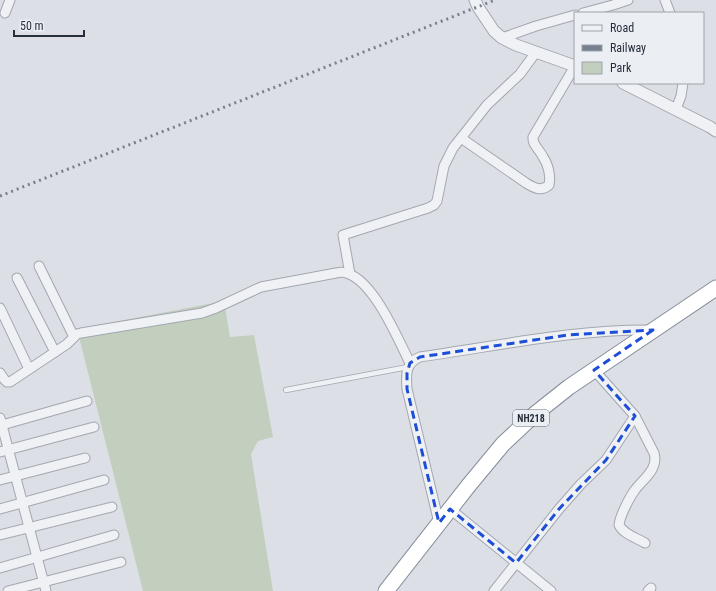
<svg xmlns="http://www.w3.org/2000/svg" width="716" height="591" font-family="'Roboto Condensed',sans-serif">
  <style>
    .green { fill: #c3cfbe }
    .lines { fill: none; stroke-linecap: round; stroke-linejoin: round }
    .service-casing { stroke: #a2a7b0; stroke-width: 6 }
    .minor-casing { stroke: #a2a7b0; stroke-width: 11 }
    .tertiary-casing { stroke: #a2a7b0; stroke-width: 13 }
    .trunk-casing { stroke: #848e9c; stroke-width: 17 }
    .service { stroke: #eff1f4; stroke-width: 4.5 }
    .minor { stroke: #eff1f4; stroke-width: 9 }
    .tertiary { stroke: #eff1f4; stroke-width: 11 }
    .trunk { stroke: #fff; stroke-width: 15 }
    .rail { stroke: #76808f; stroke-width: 3; stroke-dasharray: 2 4; stroke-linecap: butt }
    .marked { fill: none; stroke: #1d4ed8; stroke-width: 3; stroke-dasharray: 8 5; stroke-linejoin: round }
    .labels { text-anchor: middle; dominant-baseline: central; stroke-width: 3; stroke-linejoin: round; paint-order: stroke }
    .shield { fill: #ebeff4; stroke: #626973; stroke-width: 1 }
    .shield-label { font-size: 10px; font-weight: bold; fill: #272f3c }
  </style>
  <rect width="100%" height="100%" fill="#dce0e6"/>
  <!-- green -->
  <polygon class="green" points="224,301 230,337 254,335 273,437 258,441 251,454 273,591 143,591 77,329"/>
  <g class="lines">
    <defs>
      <polyline id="service" points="286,390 408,367"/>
      <g id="minor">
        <polyline points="665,0 670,13"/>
        <polyline points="5,13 10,0"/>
        <polyline points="583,13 613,5 628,0"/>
        <polyline points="502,38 536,26 575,15"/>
        <polyline points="676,109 681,96 683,83"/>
        <path d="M 461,138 L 526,183 C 534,188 541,192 549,185 C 551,176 548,164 543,157 C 540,150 532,145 533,137 L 575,66"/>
        <polyline points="39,266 74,337"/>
        <polyline points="350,274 343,235 428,208 434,205 437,201 444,166 453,148 487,105 520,74 536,52"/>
        <polyline points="17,278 55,352"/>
        <polyline points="0,308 29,369"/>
        <path d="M 594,370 L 635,416 L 654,453 C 659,469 643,479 635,490 C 629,498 620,516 619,525 C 623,534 637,538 645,543"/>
        <path d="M 0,373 L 4,379 L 7,382 L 10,382 L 67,344 L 77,334 L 81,333 L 202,313 L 216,308 L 261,287 L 336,273 C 340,272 345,272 349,274 C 375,284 398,339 410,363"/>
        <polyline points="0,418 46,591"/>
        <polyline points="2,425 87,401"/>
        <polyline points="0,452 94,427"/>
        <polyline points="0,480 85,458"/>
        <polyline points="0,509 104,480"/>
        <polyline points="450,509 551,591"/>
        <path d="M 439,523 L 407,389 C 406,375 405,363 420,357 C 497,346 575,329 653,330"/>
        <polyline points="0,535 112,507"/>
        <polyline points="0,568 114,535"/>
        <polyline points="8,591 121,562"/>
        <polyline points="494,591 559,509 581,484 606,460 635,416"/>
        <polyline points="648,591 651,588"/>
      </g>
      <g id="tertiary">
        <polyline points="475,0 478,7 494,31 502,38 516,45 575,66"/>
        <polyline points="623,83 710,127 716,131"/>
      </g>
      <polyline id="trunk" points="386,591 469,485 503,444 535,414 569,387 716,288"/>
    </defs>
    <!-- service casing -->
    <use href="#service" class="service-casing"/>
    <!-- minor casing -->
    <use href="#minor" class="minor-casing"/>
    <!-- tertiary casing -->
    <use href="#tertiary" class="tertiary-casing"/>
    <!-- trunk casing -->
    <use href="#trunk" class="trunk-casing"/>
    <!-- service -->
    <use href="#service" class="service"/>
    <!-- minor -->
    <use href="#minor" class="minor"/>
    <!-- tertiary -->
    <use href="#tertiary" class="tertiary"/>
    <!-- trunk -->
    <use href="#trunk" class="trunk"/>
    <!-- rail -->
    <polyline class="rail" points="0,196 495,0"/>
  </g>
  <!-- marked area -->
  <path class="marked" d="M 653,330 L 594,370 L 635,416 L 606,460 L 559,509 L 516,563 L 450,509 L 439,523 L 407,389 L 407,373 L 410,363 L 420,357 L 568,335 Z"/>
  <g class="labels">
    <!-- shield labels -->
    <rect class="shield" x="513" y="410" width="36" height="16" rx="3"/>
    <g class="shield-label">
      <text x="531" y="418">NH218</text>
    </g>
  </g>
  <!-- legend -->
  <rect x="574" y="12" width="130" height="72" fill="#ebeff4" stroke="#9da2aa"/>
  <rect x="582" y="25" width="20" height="6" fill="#eff1f4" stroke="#9da2aa"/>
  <text x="610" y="32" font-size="12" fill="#272f3c">Road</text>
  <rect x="582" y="45" width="20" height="6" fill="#76808f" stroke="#9da2aa"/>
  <text x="610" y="52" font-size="12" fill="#272f3c">Railway</text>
  <rect x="582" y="62" width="20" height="12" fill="#c3cfbe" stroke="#9da2aa"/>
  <text x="610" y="72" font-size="12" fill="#272f3c">Park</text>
  <!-- scale -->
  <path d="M14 30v6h70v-6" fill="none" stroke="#272f3c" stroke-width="2"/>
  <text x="20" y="30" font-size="12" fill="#272f3c" stroke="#ebeff4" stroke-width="3" paint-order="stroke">50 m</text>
</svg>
